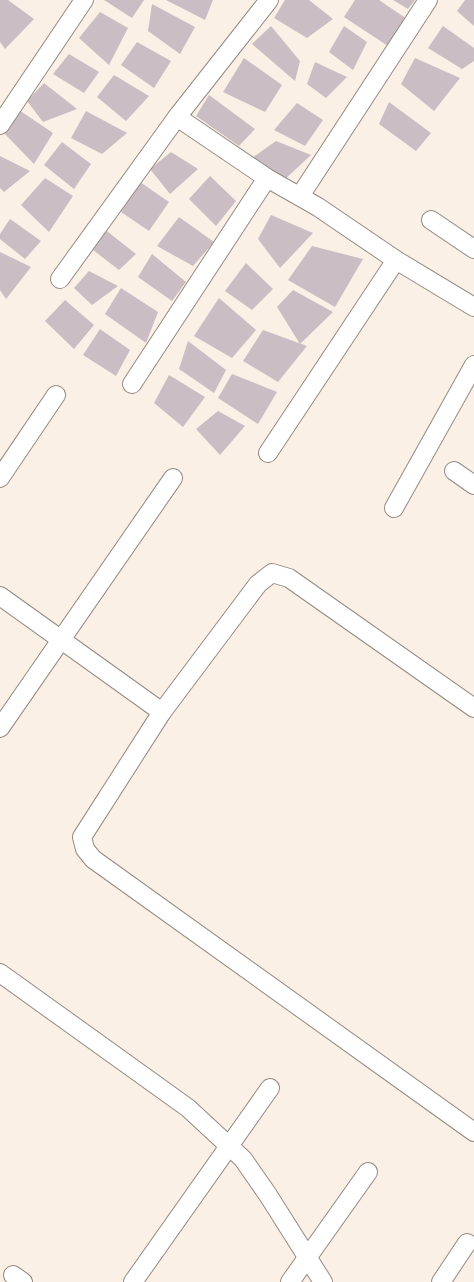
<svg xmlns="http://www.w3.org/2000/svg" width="474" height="1282" font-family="'Varela Round',sans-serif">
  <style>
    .building { fill: #cabec4 }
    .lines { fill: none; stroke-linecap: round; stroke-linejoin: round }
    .street-casing { stroke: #948a81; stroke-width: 20 }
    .street { stroke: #fff; stroke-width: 18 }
  </style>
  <rect width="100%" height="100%" fill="#faf0e6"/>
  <!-- building -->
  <g class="building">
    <polygon points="0,0 8,0 34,19 5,49 0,42"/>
    <polygon points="104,0 144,0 132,18"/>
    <polygon points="166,0 213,0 205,20"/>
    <polygon points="285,0 309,0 333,19 307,38 274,18"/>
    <polygon points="355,0 379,0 407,19 388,46 344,17"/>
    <polygon points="393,0 415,0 408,9"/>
    <polygon points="465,0 474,0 474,26 457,11"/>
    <polygon points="152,4 195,27 180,54 148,31"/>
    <polygon points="100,12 128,28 109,65 79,38"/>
    <polygon points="271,26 300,61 295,81 252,44"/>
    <polygon points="344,26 367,42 353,70 329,52"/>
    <polygon points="443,26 474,48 474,61 462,69 428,48"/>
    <polygon points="137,42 171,61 154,88 121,65"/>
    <polygon points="69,54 99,72 84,93 53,74"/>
    <polygon points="244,58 282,85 265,112 223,92"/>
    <polygon points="415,58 460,78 434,111 401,84"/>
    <polygon points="315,62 347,77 326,98 307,84"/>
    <polygon points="114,75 149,96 126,121 97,97"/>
    <polygon points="44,83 77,109 43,122 27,101"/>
    <polygon points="209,95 255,129 239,146 196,116"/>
    <polygon points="389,102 431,133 416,151 379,124"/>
    <polygon points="297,103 323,120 305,146 274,130"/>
    <polygon points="19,110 53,133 34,164 5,134"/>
    <polygon points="86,111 127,133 102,154 71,138"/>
    <polygon points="276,141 311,155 282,182 252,158"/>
    <polygon points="62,142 91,164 74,189 44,165"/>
    <polygon points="171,152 198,169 170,194 150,169"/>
    <polygon points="0,156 30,171 4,192 0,188"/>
    <polygon points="210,176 236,201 216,226 189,199"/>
    <polygon points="45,178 73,196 49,232 21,205"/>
    <polygon points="140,182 169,202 149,231 121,212"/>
    <polygon points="271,215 313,233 280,268 258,239"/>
    <polygon points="179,217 214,242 193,266 157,246"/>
    <polygon points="10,219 41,241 25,259 0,239 0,234"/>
    <polygon points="99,225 136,254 119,270 93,250"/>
    <polygon points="312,246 363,259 335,307 288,280"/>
    <polygon points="0,252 31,267 6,299 0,290"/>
    <polygon points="152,254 186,282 172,301 138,277"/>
    <polygon points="246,263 273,289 252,310 225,291"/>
    <polygon points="89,271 118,286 92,305 74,288"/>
    <polygon points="121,288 158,312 146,343 105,314"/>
    <polygon points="293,290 333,312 300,344 277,307"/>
    <polygon points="219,298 256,330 232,358 194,336"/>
    <polygon points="65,300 94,325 74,349 45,321"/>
    <polygon points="100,329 130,350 116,376 83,355"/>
    <polygon points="263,330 307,346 278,382 243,361"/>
    <polygon points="188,341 226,370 214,393 179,369"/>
    <polygon points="232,374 277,392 258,424 218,398"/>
    <polygon points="169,375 205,397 183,427 154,403"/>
    <polygon points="218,411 245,426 220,455 196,429"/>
  </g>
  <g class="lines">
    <defs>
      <g id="street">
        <polyline points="177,117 267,178 318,207 396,260 474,307"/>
        <polyline points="0,125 84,0"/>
        <polyline points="300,196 428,0"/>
        <polyline points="431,220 474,249"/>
        <polyline points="60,279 177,117 269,0"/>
        <polyline points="132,384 267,178"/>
        <polyline points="268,453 396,260"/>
        <polyline points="454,471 474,485"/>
        <polyline points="0,478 56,395"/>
        <polyline points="394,508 474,365"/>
        <polyline points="0,596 162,712"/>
        <polyline points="474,708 289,578 272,573 258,584 162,712 82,837 85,849 93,859 474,1132"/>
        <polyline points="0,728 173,478"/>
        <polyline points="0,973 188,1108 243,1159 268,1195 323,1282"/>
        <polyline points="13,1275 23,1282"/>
        <polyline points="133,1282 270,1088"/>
        <polyline points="290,1282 368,1172"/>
        <polyline points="441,1282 467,1243"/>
      </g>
    </defs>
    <!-- street casing -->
    <use href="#street" class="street-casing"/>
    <!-- street -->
    <use href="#street" class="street"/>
  </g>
</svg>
